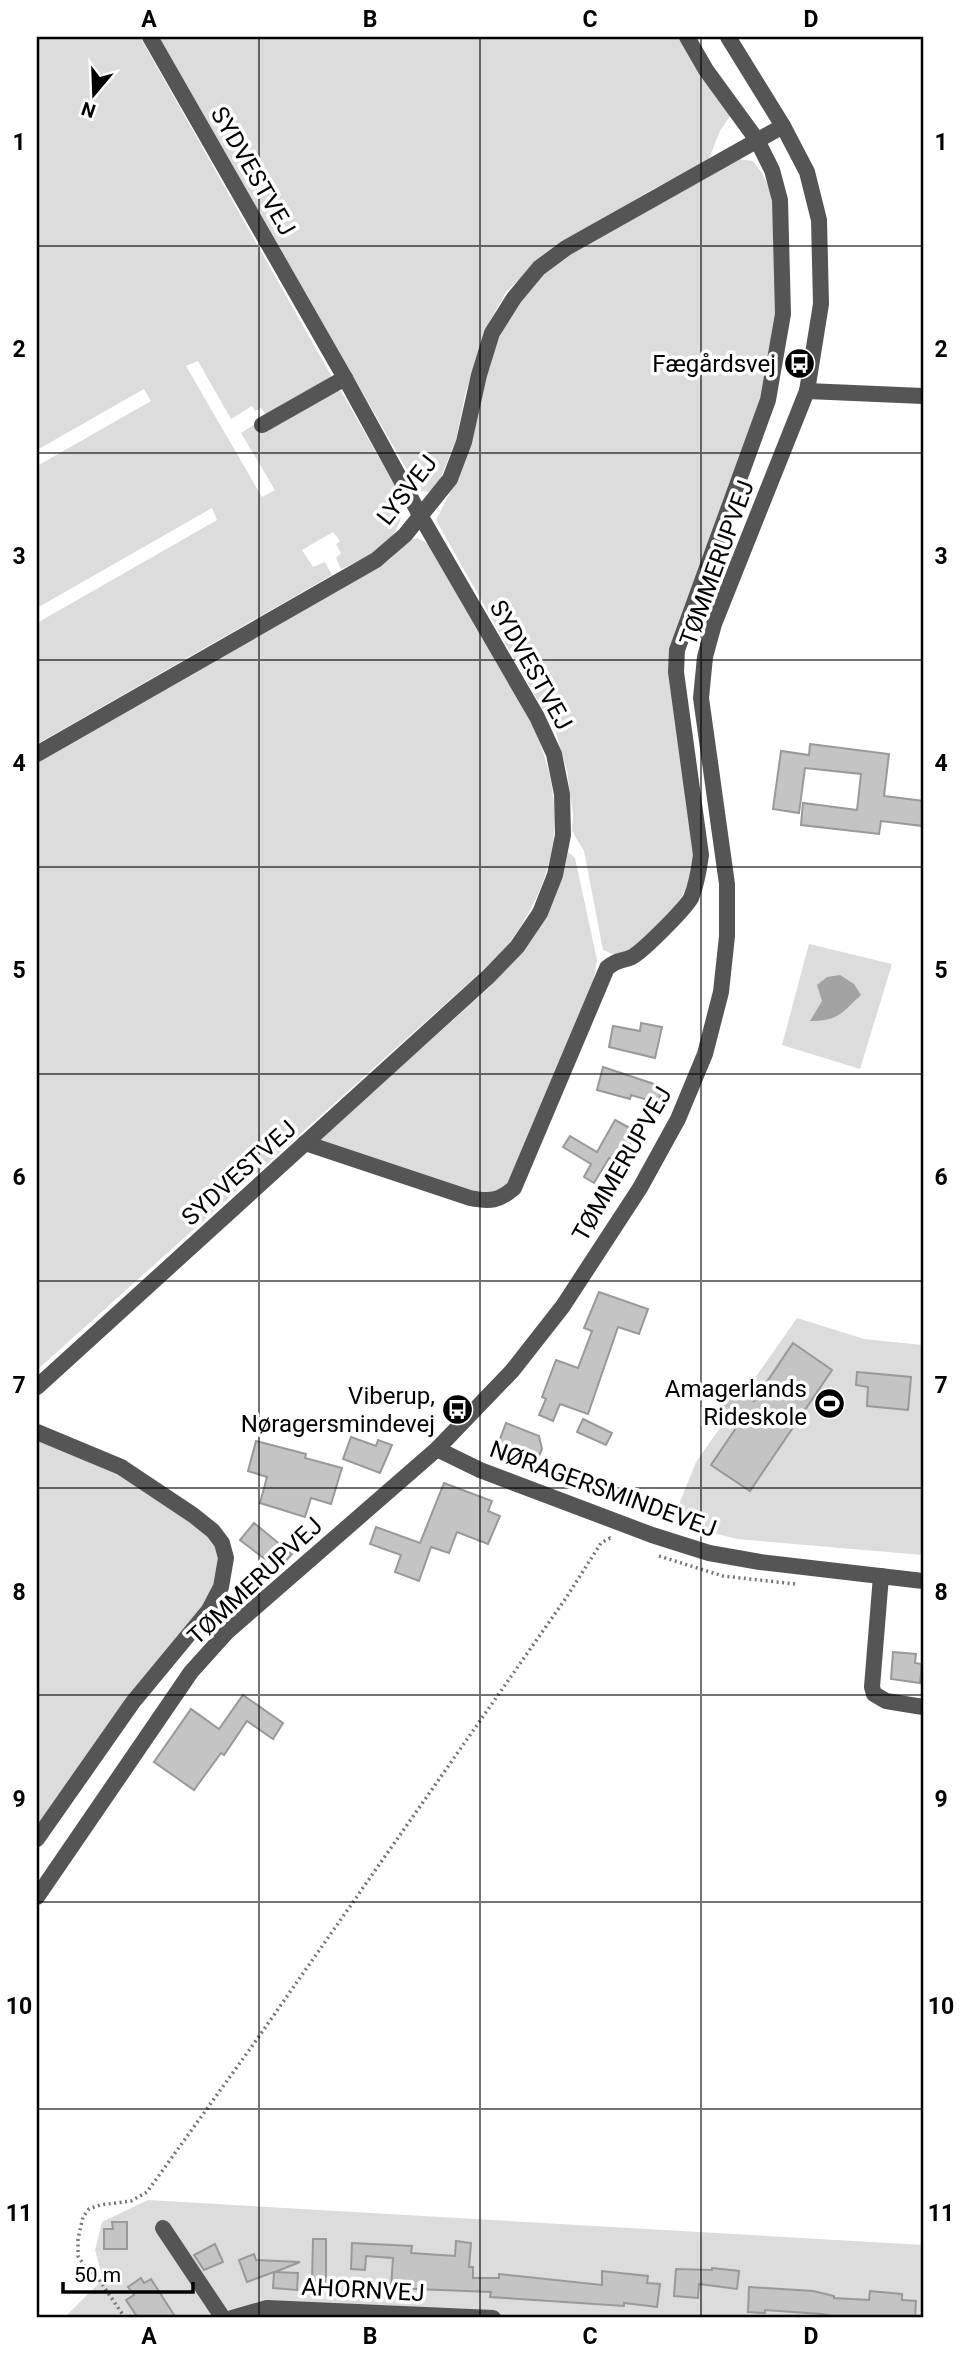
<svg xmlns="http://www.w3.org/2000/svg" width="960" height="2355" font-family="Roboto,sans-serif">
  <style>
    .green { fill: #dcdcdc }
    .water { fill: #a3a3a3 }
    .building { fill: #c4c4c4; stroke: #999; stroke-width: 2 }
    .lines { fill: none; stroke-linecap: round; stroke-linejoin: round }
    .path { stroke: #777; stroke-width: 3.5; stroke-dasharray: 2 3.5; stroke-linecap: butt }
    .minor { stroke: #555; stroke-width: 16 }
    .grid { fill: none; stroke: #000; stroke-width: 2; stroke-opacity: 0.55 }
    .labels { text-anchor: middle; dominant-baseline: central; stroke-width: 7; stroke-linejoin: round; paint-order: stroke }
    .street-label { font-size: 24px; fill: #000; stroke: #fff }
    .poi-label { font-size: 24px; fill: #000; stroke: #fff; text-anchor: end }
    .neatline { fill: none; stroke: #000; stroke-width: 2.5 }
    .grid-label { font-size: 23px; text-anchor: middle; font-weight: bold; fill: #000 }
  </style>
  <rect width="100%" height="100%" fill="#fff"/>
  <!-- green -->
  <g class="green">
    <path d="M 37,37 L 140,37 L 332,377 L 330,383 L 269,419 L 261,408 L 255,411 L 252,406 L 231,419 L 198,361 L 186,366 L 262,497 L 275,490 L 241,433 L 255,424 L 259,431 L 334,390 L 341,391 L 403,500 C 403,541 374,554 341,569 L 336,558 L 341,553 L 336,544 L 340,541 L 333,532 L 302,550 L 313,567 L 325,562 L 332,575 L 37,744 L 37,623 L 217,520 L 212,508 L 37,608 L 37,466 L 151,401 L 144,389 L 37,450 Z"/>
    <polygon points="159,37 681,37 698,68 730,116 720,131 708,161 653,189 548,252 506,292 490,321 478,352 465,395 456,440 437,487 429,492 419,491"/>
    <polygon points="738,159 753,161 762,173 770,190 775,219 777,322 762,404 680,626 694,844 693,874 672,915 631,951 615,955 603,950 584,851 572,831 573,814 567,771 556,733 436,520 458,477 498,332 521,298 545,272 568,255"/>
    <path d="M 418,538 L 428,544 C 451,584 474,624 497,664 C 513,691 532,720 542,749 C 569,827 551,889 502,953 L 37,1370 L 37,761 L 389,560 L 409,540 Z"/>
    <path d="M 568,852 L 575,858 L 597,960 L 593,984 L 508,1189 L 485,1197 L 319,1140 L 491,986 C 534,940 554,915 568,852 Z"/>
    <polygon points="809,944 892,964 860,1069 782,1045"/>
    <polygon points="797,1318 864,1339 923,1345 923,1555 737,1539 672,1522 696,1462"/>
    <polygon points="37,1437 121,1472 190,1517 220,1550 222,1569 207,1606 37,1831"/>
    <polygon points="148,2200 923,2245 923,2318 64,2318 103,2279 95,2250 102,2222"/>
  </g>
  <!-- water -->
  <path class="water" d="M 840,975 L 854,984 L 861,995 C 841,1013 839,1021 810,1021 L 822,1001 L 817,985 L 827,977 Z"/>
  <!-- building -->
  <g class="building">
    <polygon points="810,744 889,754 884,796 923,801 923,826 881,821 879,834 801,825 803,803 857,810 861,774 805,768 799,813 773,809 781,751 809,755"/>
    <polygon points="641,1023 662,1027 655,1058 609,1047 613,1026 640,1031"/>
    <polygon points="603,1067 663,1087 658,1103 631,1095 630,1099 597,1090"/>
    <polygon points="615,1120 637,1132 620,1164 609,1158 594,1183 584,1177 591,1164 563,1147 570,1136 597,1152"/>
    <polygon points="599,1292 648,1309 639,1334 618,1327 588,1414 560,1404 553,1421 539,1415 546,1399 542,1397 556,1360 578,1368 592,1331 584,1328"/>
    <polygon points="793,1343 832,1370 750,1491 711,1465 740,1422 718,1414 727,1391 754,1401"/>
    <polygon points="857,1372 911,1377 908,1410 867,1406 868,1387 856,1385"/>
    <polygon points="583,1419 612,1433 606,1445 577,1432"/>
    <polygon points="506,1423 539,1436 542,1449 532,1472 510,1463 512,1459 495,1452"/>
    <polygon points="351,1437 376,1446 378,1440 392,1445 380,1473 343,1459"/>
    <polygon points="256,1441 306,1454 305,1458 342,1468 331,1504 311,1498 305,1517 260,1503 267,1477 248,1471"/>
    <polygon points="444,1483 492,1501 488,1511 500,1516 488,1544 457,1532 449,1553 431,1547 419,1581 395,1572 401,1555 370,1544 376,1527 420,1543"/>
    <polygon points="254,1523 292,1554 281,1566 269,1554 265,1559 240,1540"/>
    <polygon points="893,1652 916,1654 915,1663 922,1664 920,1683 891,1679"/>
    <polygon points="243,1695 283,1723 273,1739 247,1721 224,1755 221,1753 194,1790 154,1762 191,1709 219,1729"/>
    <polygon points="112,2222 127,2222 127,2249 104,2249 104,2229 113,2229"/>
    <polygon points="313,2239 326,2239 326,2282 312,2281"/>
    <polygon points="456,2241 471,2243 469,2267 473,2267 473,2278 499,2278 499,2274 602,2285 602,2271 648,2276 647,2283 660,2284 657,2307 624,2303 624,2306 490,2297 491,2292 391,2288 393,2258 366,2256 365,2270 351,2269 352,2243 412,2246 411,2253 455,2256"/>
    <polygon points="215,2244 223,2262 204,2270 194,2255"/>
    <polygon points="254,2254 256,2260 300,2262 275,2272 298,2273 297,2290 273,2288 274,2272 247,2282 239,2260"/>
    <polygon points="712,2268 739,2271 737,2289 699,2284 698,2298 674,2296 676,2269 712,2270"/>
    <polygon points="141,2278 144,2283 151,2279 176,2318 138,2318 126,2300 134,2295 128,2287"/>
    <polygon points="749,2287 813,2291 834,2296 834,2298 869,2300 870,2291 902,2294 902,2300 916,2301 915,2318 836,2317 822,2314 765,2310 765,2313 748,2312"/>
  </g>
  <g class="lines">
    <!-- path -->
    <g class="path">
      <polyline points="659,1556 723,1576 795,1584"/>
      <polyline points="125,2318 96,2275 86,2268 78,2256 78,2239 83,2217 89,2209 100,2205 131,2201 147,2192 255,2042 566,1598 601,1543 610,1538 613,1540"/>
    </g>
    <!-- minor -->
    <g class="minor">
      <polyline points="807,391 923,396"/>
      <polyline points="262,425 345,378"/>
      <polyline points="37,754 376,560 405,535 450,479 464,442 479,375 492,333 514,298 539,268 566,248 783,126"/>
      <path d="M 305,1143 L 470,1198 C 490,1202 499,1201 514,1188 L 607,968 C 617,959 621,962 632,957 C 643,951 685,909 691,898 C 697,884 699,870 701,855 L 676,672 L 677,650 L 768,400 L 783,314 L 780,200 L 772,170 L 757,140 L 706,70 L 687,37"/>
      <polyline points="37,1387 489,976 517,947 540,913 555,875 563,835 562,794 554,754 537,717 420,515 345,378 150,37"/>
      <polyline points="37,1432 121,1467 193,1515 213,1531 222,1543 226,1558 221,1587 209,1610 133,1702 37,1839"/>
      <polyline points="437,1449 480,1470 652,1535 709,1553 760,1562 923,1581"/>
      <polyline points="881,1576 872,1687 874,1694 886,1701 923,1707"/>
      <polyline points="37,1897 191,1672 227,1632 437,1449 512,1371 563,1306 640,1188 678,1119 705,1054 721,992 727,936 727,884 701,698 705,657 714,624 807,391 821,304 819,220 807,172 783,126 728,37"/>
      <polyline points="163,2228 223,2318"/>
      <polyline points="232,2318 267,2308 493,2318"/>
    </g>
  </g>
  <!-- grid -->
  <path class="grid" d="M 259,37 L 259,2318M 480,37 L 480,2318M 701,37 L 701,2318M 37,246 L 923,246M 37,453 L 923,453M 37,660 L 923,660M 37,867 L 923,867M 37,1074 L 923,1074M 37,1281 L 923,1281M 37,1488 L 923,1488M 37,1695 L 923,1695M 37,1902 L 923,1902M 37,2109 L 923,2109"/>
  <!-- icons -->
  <defs>
    <symbol id="bus-disc" viewBox="-11 -11 22 22"><circle r="9.5" fill="#000" stroke="#fff"/><path d="M-5-6H5V4H4V6H2V4H-2V6H-4V4H-5ZM-3.5-4V0h7V-4ZM-3.5 1.2v1.5H-2V1.2ZM2 1.2v1.5H3.5V1.2Z" fill="#fff"/></symbol>
    <symbol id="stadium-disc" viewBox="-11 -11 22 22"><circle r="9.5" fill="#000" stroke="#fff"/><path d="M0-5a6.5 5 0 1 0 0 10a6.5 5 0 1 0 0-10ZM-3.5-1.8h7v3.6h-7Z" fill="#fff"/></symbol>
  </defs>
  <g fill-rule="evenodd">
    <use href="#bus-disc" x="782" y="346" width="35" height="35"/>
    <use href="#stadium-disc" x="812" y="1386" width="35" height="35"/>
    <use href="#bus-disc" x="440" y="1392" width="35" height="35"/>
  </g>
  <g class="labels">
    <!-- street labels -->
    <g class="street-label">
      <text transform="translate(253 171) rotate(60)">SYDVESTVEJ</text>
      <text transform="translate(407 490) rotate(-52)">LYSVEJ</text>
      <text transform="translate(717 563) rotate(-70)">TØMMERUPVEJ</text>
      <text transform="translate(531 665) rotate(61)">SYDVESTVEJ</text>
      <text transform="translate(622 1164) rotate(-60)">TØMMERUPVEJ</text>
      <text transform="translate(239 1173) rotate(-42)">SYDVESTVEJ</text>
      <text transform="translate(603 1489) rotate(20)">NØRAGERSMINDEVEJ</text>
      <text transform="translate(255 1581) rotate(-43)">TØMMERUPVEJ</text>
      <text transform="translate(363 2290) rotate(3)">AHORNVEJ</text>
    </g>
    <!-- poi labels -->
    <g class="poi-label">
      <text x="776" y="364">Fægårdsvej</text>
      <text x="807" y="1389">Amagerlands<tspan x="807" dy="28">Rideskole</tspan></text>
      <text x="435" y="1396">Viberup,<tspan x="435" dy="28">Nøragersmindevej</tspan></text>
    </g>
  </g>
  <!-- border -->
  <rect width="960" height="2355" fill="none" stroke="#ffffff" stroke-width="77"/>
  <!-- north arrow -->
  <g transform="translate(94 94) rotate(199)" stroke="#ffffff" stroke-width="5" paint-order="stroke">
  <path d="M0-5L12 26L0 18L-12 26Z" fill="#000000"/>
  <text y="-10" font-size="19" font-weight="bold" text-anchor="middle" fill="#000000">N</text>
  </g>
  <!-- scale -->
  <path d="M63 2282v10h130v-10" fill="none" stroke="#000000" stroke-width="3.5"/>
  <text x="74" y="2282" font-size="21" fill="#000000" stroke="#ffffff" stroke-width="5" paint-order="stroke">50 m</text>
  <rect x="38" y="38" width="884" height="2278" class="neatline"/>
  <g class="grid-label">
    <text x="149" y="27">A</text>
    <text x="370" y="27">B</text>
    <text x="590" y="27">C</text>
    <text x="811" y="27">D</text>
    <text x="19" y="150">1</text>
    <text x="941" y="150">1</text>
    <text x="19" y="357">2</text>
    <text x="941" y="357">2</text>
    <text x="19" y="564">3</text>
    <text x="941" y="564">3</text>
    <text x="19" y="771">4</text>
    <text x="941" y="771">4</text>
    <text x="19" y="978">5</text>
    <text x="941" y="978">5</text>
    <text x="19" y="1185">6</text>
    <text x="941" y="1185">6</text>
    <text x="19" y="1393">7</text>
    <text x="941" y="1393">7</text>
    <text x="19" y="1600">8</text>
    <text x="941" y="1600">8</text>
    <text x="19" y="1807">9</text>
    <text x="941" y="1807">9</text>
    <text x="19" y="2014">10</text>
    <text x="941" y="2014">10</text>
    <text x="19" y="2221">11</text>
    <text x="941" y="2221">11</text>
    <text x="149" y="2344">A</text>
    <text x="370" y="2344">B</text>
    <text x="590" y="2344">C</text>
    <text x="811" y="2344">D</text>
  </g>
</svg>
